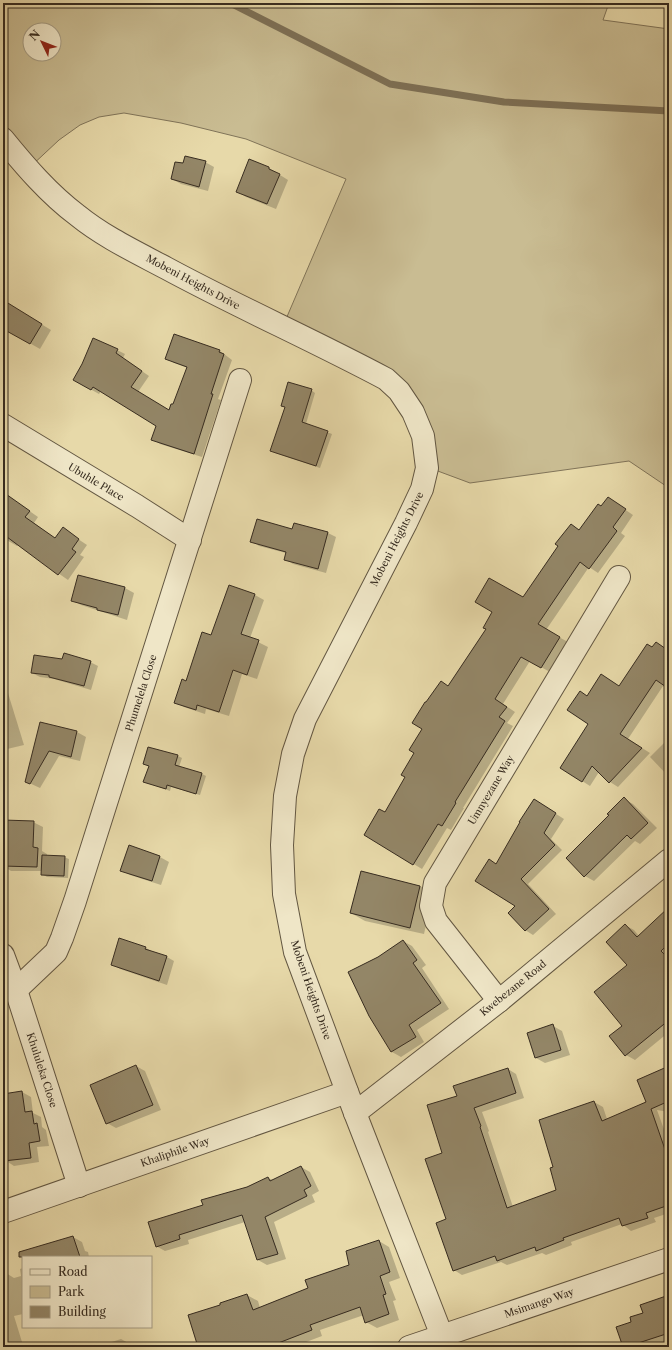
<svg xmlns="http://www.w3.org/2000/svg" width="672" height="1350" font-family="'Libre Caslon Text',serif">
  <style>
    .green { fill: #c9bc92; stroke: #807459; fill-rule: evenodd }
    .shadow { fill: #0003 }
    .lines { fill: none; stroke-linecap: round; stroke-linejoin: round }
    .stream { stroke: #7d7056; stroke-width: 7 }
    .building { fill: #938667; stroke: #372c20 }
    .street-casing { stroke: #635742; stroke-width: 24 }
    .street { stroke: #efe6c7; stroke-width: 22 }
    .labels { text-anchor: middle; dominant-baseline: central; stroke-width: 3; stroke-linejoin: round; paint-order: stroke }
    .street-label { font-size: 10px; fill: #372c20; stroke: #efe6c7 }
  </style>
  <rect width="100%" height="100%" fill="#e7d9a9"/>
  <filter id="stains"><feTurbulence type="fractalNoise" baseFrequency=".005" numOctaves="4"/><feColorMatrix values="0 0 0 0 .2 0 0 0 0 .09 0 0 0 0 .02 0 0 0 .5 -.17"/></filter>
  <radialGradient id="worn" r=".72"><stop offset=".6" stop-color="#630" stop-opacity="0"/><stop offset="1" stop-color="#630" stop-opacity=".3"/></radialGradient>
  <!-- green -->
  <path class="green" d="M 3,3 L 609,3 L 603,20 L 669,29 L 669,488 L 629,461 L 470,483 L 427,467 L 400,391 L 283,326 L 346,179 L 246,139 L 181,123 L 124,113 L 99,117 L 80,125 L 59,140 L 29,168 L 3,137 ZM 30,30 L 54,30 L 54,54 L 30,54 Z"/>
  <!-- shadow -->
  <g class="shadow">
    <polygon points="659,3 669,3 668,6"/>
    <polygon points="205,162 214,167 208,191 181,184 172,179 184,165"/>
    <polygon points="269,168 288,180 276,209 246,197 237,191"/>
    <polygon points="3,301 51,330 40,349 3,328"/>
    <polygon points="175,336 220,351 232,360 218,399 221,400 202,457 160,444 153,439 157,426 101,391 99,394 74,380 117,350 125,354 123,358 149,376 138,392 170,411 174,406 188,368 174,363 166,358"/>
    <polygon points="311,390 315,393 306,424 332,434 320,468 275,453"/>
    <polygon points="3,497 18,503 38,517 34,523 56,539 63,529 87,545 80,555 84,557 68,580 18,545 17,546 3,538"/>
    <polygon points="608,498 633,515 621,533 625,536 598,573 589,567 546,630 568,642 550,672 530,661 503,704 515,712 507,723 513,726 463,808 464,808 451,830 447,828 422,869 365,835 386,814 407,777 416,753 449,687 523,598 559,546 571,525 581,531"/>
    <polygon points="294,524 328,533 336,537 326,573 293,564 285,559 286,553 259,546 252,541 293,530"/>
    <polygon points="125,588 134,593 127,620 81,605 72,600"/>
    <polygon points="255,595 264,600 250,638 268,647 257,679 242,674 229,716 206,709 205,714 184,707 175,702 212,636"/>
    <polygon points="669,639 669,693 663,686 628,739 650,753 618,787 610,782 599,772 590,786 582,781 589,723 587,697 619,687 653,648 663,648"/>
    <polygon points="63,660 90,662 98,666 91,690 54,679 40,677 32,673"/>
    <polygon points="3,689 8,693 24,745 3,750"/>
    <polygon points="41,724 77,732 86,737 80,761 59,756 40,788 27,782"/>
    <polygon points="669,738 669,777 650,757"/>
    <polygon points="178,756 182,758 179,767 202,774 206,776 200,795 171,787 170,791 145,782 150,766 144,764"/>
    <polygon points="624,799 633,804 657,828 640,844 635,841 594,881 585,876 568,858 610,815"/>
    <polygon points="542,805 564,819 551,839 562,850 528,884 556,914 533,935 525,930 516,906 496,865"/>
    <polygon points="3,821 33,822 43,827 42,851 47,854 47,856 64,857 69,859 68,878 47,877 42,874 43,871 11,871 3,866"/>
    <polygon points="129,847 160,857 169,862 161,885 130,875 121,870"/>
    <polygon points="361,872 420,886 433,894 424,934 365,921 351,913"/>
    <polygon points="669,919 669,1032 635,1060 626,1055 623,1026 628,965 625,925 634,930 639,936"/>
    <polygon points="403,941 412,946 426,965 422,968 449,1009 417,1030 424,1042 401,1057 392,1052 370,1016 378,958"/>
    <polygon points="146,948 153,952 167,957 174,961 167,985 120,969 112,964"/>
    <polygon points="553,1026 562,1031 570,1055 545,1063 536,1058"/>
    <polygon points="136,1066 145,1071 161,1110 116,1128 107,1123"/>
    <polygon points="669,1067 669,1112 657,1110 669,1143 669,1213 654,1218 656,1222 631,1231 622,1224 571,1242 572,1245 546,1255 542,1253 507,1265 501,1262 462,1275 454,1270 447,1220 443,1154 458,1096 508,1069 516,1074 524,1098 482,1112 489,1131 488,1132 513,1207 557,1190 554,1168 540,1121 594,1102 603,1107 607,1119 647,1102"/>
    <polygon points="22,1092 31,1097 33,1113 41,1117 42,1127 46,1130 49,1146 37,1147 39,1162 14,1166 5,1160 3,1144 3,1095"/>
    <polygon points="301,1167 310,1172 319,1191 312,1195 315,1202 274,1222 286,1259 267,1265 258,1260 245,1222 188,1240 189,1244 165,1251 156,1246 204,1206 268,1178 273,1180"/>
    <polygon points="73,1237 82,1242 85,1251 88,1252 89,1257 53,1257"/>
    <polygon points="379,1241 389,1247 400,1278 389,1282 396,1300 393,1301 399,1320 377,1328 366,1322 364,1315 320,1330 322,1336 293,1347 199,1347 247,1295 258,1301 260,1308 310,1289 350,1266"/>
    <polygon points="23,1268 23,1314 14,1316 22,1342 3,1347 3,1274 6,1273 14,1278 21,1276 20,1269"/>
    <polygon points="669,1296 669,1347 624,1347 632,1322"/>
    <polygon points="121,1339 130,1344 131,1347 96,1347"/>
  </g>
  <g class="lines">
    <!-- stream -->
    <polyline class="stream" points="230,3 390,84 504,102 669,111"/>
  </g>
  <!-- building -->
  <g class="building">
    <polygon points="185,156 206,161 199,187 171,179 175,162 183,163"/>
    <polygon points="249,159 269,167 269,169 280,174 267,204 236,192"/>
    <polygon points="3,300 42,324 30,344 3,329"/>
    <polygon points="174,334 220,350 219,352 224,354 211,394 213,394 194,454 151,440 156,426 93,387 91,390 73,380 82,364 93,338 118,349 116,353 142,371 131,387 169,410 171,404 173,404 187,367 165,359"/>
    <polygon points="288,382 312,389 302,422 328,431 316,466 270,451 285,407 281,406"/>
    <polygon points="3,492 30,511 25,517 55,538 63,527 79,539 72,549 76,552 58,575 3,534"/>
    <polygon points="608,497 626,509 613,527 617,531 589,569 580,562 538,624 560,637 541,668 521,657 495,699 507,707 499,717 505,721 455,802 456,803 442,826 438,824 413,865 364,835 379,809 385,812 405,777 401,775 414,753 409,750 422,729 412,723 425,702 426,702 441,681 448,686 486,629 483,628 492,612 475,602 489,578 523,597 558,546 555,544 571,524 579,530 598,504 601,506"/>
    <polygon points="257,519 292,529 294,523 328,532 318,569 284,560 286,552 250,542"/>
    <polygon points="78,575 125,587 118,615 97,610 97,608 71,601"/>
    <polygon points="229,585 255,594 241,634 259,640 247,675 233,670 219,712 197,705 196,710 174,703 182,679 186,681 202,632 211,635"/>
    <polygon points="656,642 669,651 669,689 656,680 620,734 642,748 609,783 592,766 582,782 560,768 588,724 567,710 580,691 587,696 601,674 619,686 647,644 652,647"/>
    <polygon points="64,653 91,661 84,686 49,677 49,675 31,673 34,655 62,659"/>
    <polygon points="40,722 77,731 71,757 49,751 30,784 25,782"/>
    <polygon points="148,747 178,755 175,765 202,773 196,794 167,785 166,789 143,782 149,766 143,764"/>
    <polygon points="624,797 648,823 631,839 627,835 584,877 566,858 609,815 607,814"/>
    <polygon points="534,799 556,813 544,833 555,845 521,879 549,909 525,931 508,913 515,906 475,881 489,859 496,864 520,822 519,822"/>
    <polygon points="3,820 34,821 33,847 38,848 37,867 3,866"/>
    <polygon points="129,845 160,856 152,881 120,871"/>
    <polygon points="42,855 65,856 64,876 41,875"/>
    <polygon points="361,871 420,886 410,928 350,913"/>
    <polygon points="669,907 669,943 661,951 669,959 669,1020 625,1056 609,1036 622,1026 594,992 627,965 606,942 625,924 637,937"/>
    <polygon points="119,938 146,947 145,949 167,956 159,981 111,965"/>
    <polygon points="403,940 417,960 413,963 441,1003 409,1025 416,1037 391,1052 369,1016 348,972 378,957"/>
    <polygon points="553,1024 561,1050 535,1058 527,1033"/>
    <polygon points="136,1065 153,1105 106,1124 90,1085"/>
    <polygon points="669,1066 669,1101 651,1109 669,1161 669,1205 646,1213 648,1218 622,1226 619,1218 563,1238 564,1240 536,1251 535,1247 497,1261 495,1256 453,1271 436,1223 446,1219 425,1159 442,1153 427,1105 457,1096 453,1086 508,1068 516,1093 474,1108 481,1126 480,1127 507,1208 556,1190 550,1168 553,1167 539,1120 594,1101 602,1121 646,1102 637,1080"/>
    <polygon points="22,1091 25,1112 32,1111 34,1124 37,1123 40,1141 29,1143 31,1158 3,1161 3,1094"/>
    <polygon points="301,1166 311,1186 304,1190 307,1196 265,1217 278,1254 257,1260 242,1215 179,1235 180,1239 156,1247 148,1222 203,1205 201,1200 247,1187 268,1177 270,1181"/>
    <polygon points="73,1236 80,1257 19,1257 19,1252"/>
    <polygon points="379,1240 390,1272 380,1276 386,1294 383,1295 389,1314 365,1323 360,1307 310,1325 312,1330 268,1347 198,1347 188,1315 220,1305 220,1303 247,1294 253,1310 308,1288 305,1280 349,1265 346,1251"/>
    <polygon points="669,1295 669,1333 626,1347 623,1347 616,1327 631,1322 630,1317 643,1313 640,1305"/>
  </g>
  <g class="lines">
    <defs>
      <g id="street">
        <path d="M 3,139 C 25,166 49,194 77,215 C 104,237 136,252 166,268 C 238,307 313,340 386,379 L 399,391 L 413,412 L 423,436 L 427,468 L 422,489 L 406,523 L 305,719 L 293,754 L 285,796 L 282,845 L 284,894 L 295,952 L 355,1113 L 442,1336"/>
        <polyline points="3,425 137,506 190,540"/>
        <polyline points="3,955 16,990 79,1186"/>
        <polyline points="16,990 56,952 62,938 75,901 240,380"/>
        <polyline points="499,1001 436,921 431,906 435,883 619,577"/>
        <polyline points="355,1113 499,1001 669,860"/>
        <polyline points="3,1212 347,1092"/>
        <polyline points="409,1347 669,1259"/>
      </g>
    </defs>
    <!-- street casing -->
    <use href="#street" class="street-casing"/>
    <!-- street -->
    <use href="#street" class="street"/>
  </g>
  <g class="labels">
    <!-- street labels -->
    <g class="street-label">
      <text transform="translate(193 282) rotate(28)">Mobeni Heights Drive</text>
      <text transform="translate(96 482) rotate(31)">Ubuhle Place</text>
      <text transform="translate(397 539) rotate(-63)">Mobeni Heights Drive</text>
      <text transform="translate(141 693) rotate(-72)">Phumelela Close</text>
      <text transform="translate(491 790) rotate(-59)">Umnyezane Way</text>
      <text transform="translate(513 988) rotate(-39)">Kwebezane Road</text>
      <text transform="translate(311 990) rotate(71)">Mobeni Heights Drive</text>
      <text transform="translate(42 1070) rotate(72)">Khululeka Close</text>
      <text transform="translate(175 1152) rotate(-19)">Khaliphile Way</text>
      <text transform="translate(539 1303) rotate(-19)">Msimango Way</text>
    </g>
  </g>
  <!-- margin -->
  <rect width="672" height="1350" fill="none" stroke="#e7d9a9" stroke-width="16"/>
  <rect x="4" y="4" width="664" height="1342" fill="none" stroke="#372c20" stroke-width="2"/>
  <rect x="8" y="8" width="656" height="1334" fill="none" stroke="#372c20"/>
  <!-- legend -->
  <rect x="22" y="1256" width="130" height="72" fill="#efe6c7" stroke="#a59c84"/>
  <rect x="30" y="1269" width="20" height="6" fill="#efe6c7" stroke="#a59c84"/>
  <text x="58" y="1276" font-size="12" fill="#372c20">Road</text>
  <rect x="30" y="1286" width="20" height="12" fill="#c9bc92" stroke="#a59c84"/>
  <text x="58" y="1296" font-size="12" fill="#372c20">Park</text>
  <rect x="30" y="1306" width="20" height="12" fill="#938667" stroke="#a59c84"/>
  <text x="58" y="1316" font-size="12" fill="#372c20">Building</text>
  <!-- north arrow -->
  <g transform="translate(42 42) rotate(313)"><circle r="19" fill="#efe6c7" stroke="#a59c84"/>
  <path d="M0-3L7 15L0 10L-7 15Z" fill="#8f2418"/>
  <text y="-6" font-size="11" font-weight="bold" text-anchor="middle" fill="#372c20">N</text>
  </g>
  <rect width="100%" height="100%" filter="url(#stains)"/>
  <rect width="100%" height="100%" fill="url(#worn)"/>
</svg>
